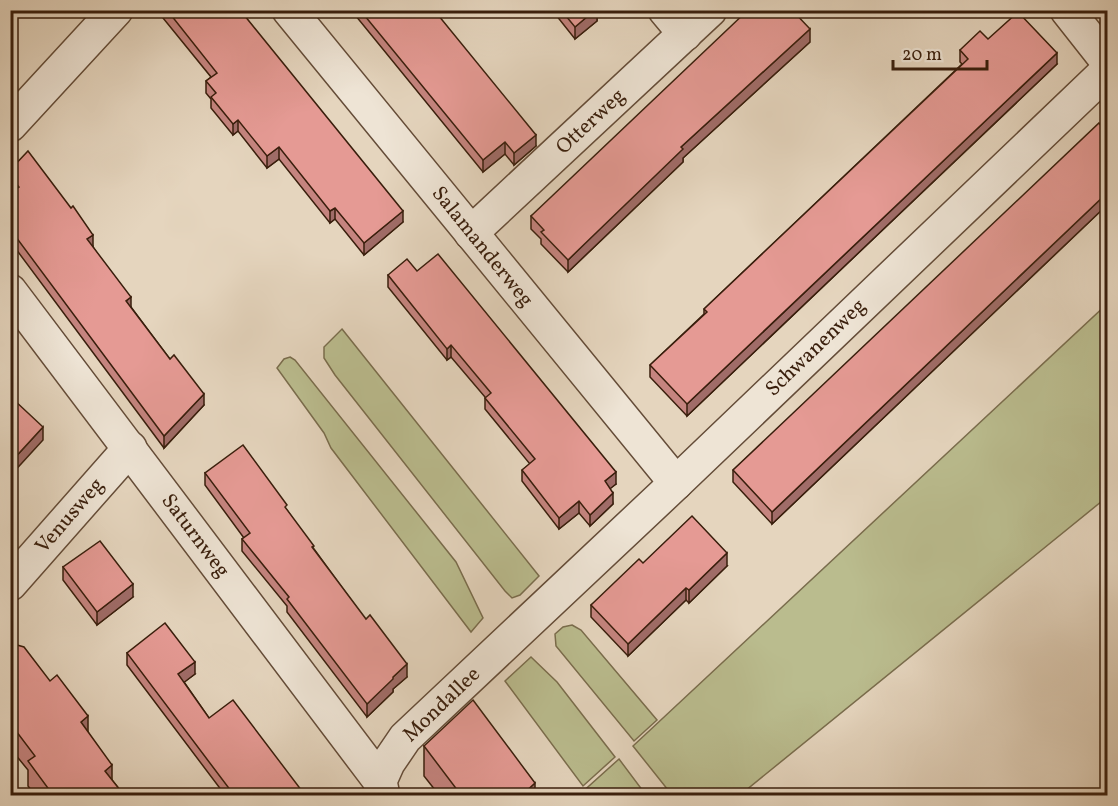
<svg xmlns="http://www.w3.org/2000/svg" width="1118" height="806" font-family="Vollkorn,serif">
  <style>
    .green { fill: #babc8e; stroke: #7a6d4d; stroke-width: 1.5 }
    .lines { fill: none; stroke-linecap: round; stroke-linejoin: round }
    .minor-casing { stroke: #644c38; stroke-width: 36 }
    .minor { stroke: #eee4d5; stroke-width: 33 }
    .wall { fill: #c5847f; stroke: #391e0c; stroke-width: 1.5 }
    .shaded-wall { fill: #a06c68; stroke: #391e0c; stroke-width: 1.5 }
    .building { fill: #e59a94; stroke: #391e0c; stroke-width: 1.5 }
    .labels { text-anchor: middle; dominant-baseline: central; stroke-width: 6; stroke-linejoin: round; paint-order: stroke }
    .street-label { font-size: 21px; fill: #391e0c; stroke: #eee4d5 }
  </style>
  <rect width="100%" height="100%" fill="#e5d5be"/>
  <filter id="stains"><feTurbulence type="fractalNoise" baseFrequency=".00333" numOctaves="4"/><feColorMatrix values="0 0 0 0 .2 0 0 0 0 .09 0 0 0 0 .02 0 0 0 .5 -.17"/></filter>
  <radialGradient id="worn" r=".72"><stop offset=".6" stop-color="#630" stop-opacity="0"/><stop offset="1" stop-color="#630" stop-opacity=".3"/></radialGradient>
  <!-- green -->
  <g class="green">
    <polygon points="1107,304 1107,497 740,795 672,795 633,746"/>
    <polygon points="342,329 539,576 520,595 512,598 505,591 335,375 324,358 324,347"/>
    <polygon points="290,357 295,360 456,562 483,618 471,632 331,448 324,433 277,368 284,359"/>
    <polygon points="572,625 581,630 657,720 634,741 556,646 555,634 563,627"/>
    <polygon points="531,657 557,682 615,757 583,786 505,681"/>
    <polygon points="619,759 646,795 579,795"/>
  </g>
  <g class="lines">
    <defs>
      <g id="minor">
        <polyline points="289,10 676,483"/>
        <polyline points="665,10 685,34"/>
        <polyline points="1067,10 1108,62"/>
        <polyline points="10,125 116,10"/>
        <polyline points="471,233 710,10"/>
        <polyline points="10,291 380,781"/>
        <polyline points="10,584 130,448"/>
        <polyline points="383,796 380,781 388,763 405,738 676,483 1108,70"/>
      </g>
    </defs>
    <!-- minor casing -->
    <use href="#minor" class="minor-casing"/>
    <!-- minor -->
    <use href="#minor" class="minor"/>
  </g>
  <!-- wall -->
  <g class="wall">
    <polygon points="163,10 240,10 403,222 364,255 335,219 330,223 279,159 267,168 238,131 233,135 211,108 211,99 206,93 206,81 211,77 163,18"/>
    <polygon points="351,10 434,10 536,146 514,165 505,154 483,172"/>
    <polygon points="552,10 597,10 597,21 575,39"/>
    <polygon points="988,39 1057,64 687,416 650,377 650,365 704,314 704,309 962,64 960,62 960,50"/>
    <polygon points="810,42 683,158 683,162 568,272 541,244 541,239 531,229 531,216"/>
    <polygon points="1107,134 1107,205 772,524 733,482 733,470"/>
    <polygon points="10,170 93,246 93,247 131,307 204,405 164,448 10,241 10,193 13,191 10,188"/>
    <polygon points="417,271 616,484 610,488 613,504 590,526 579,513 559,529 522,481 522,470 530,464 485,409 485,397 451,357 447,360 388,287 388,275"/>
    <polygon points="205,473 287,510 314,549 407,677 393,689 393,692 367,717 287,612 287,606 242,551 242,539 244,538 205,485"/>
    <polygon points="643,563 727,566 689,603 686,600 628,656 591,617 591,605"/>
    <polygon points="63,567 133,597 97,625 63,580"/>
    <polygon points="10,643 88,732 112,780 124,795 35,795 28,786 28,770 10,748"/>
    <polygon points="127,653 195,674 184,682 209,718 305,795 225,795 127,665"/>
    <polygon points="424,746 535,795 439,795 424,776"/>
  </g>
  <!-- shaded-wall -->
  <g class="shaded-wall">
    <polygon points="595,10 597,10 597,21 575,39 575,27"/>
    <polygon points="810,29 810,42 683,158 683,162 568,272 568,260 681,147"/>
    <polygon points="1057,53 1057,64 687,416 687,404"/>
    <polygon points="238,120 238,131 233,135 233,124"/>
    <polygon points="536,135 536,146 514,165 514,153"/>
    <polygon points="505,142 505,154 483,172 483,160"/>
    <polygon points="279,147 279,159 267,168 267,156"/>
    <polygon points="1107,193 1107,205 772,524 772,512"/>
    <polygon points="335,208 335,219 330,223 330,211"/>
    <polygon points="403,211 403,222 364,255 364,243"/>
    <polygon points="93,235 93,246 87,251 87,239"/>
    <polygon points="131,297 131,309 126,301"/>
    <polygon points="451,345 451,357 447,360 447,349"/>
    <polygon points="204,394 204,405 164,448 164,436"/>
    <polygon points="43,427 43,440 10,476 10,463"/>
    <polygon points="616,472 616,484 605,493 605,481"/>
    <polygon points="613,493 613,504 590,526 590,515"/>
    <polygon points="579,501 579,513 559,529 559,518"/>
    <polygon points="727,553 727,566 689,603 689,590"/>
    <polygon points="133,584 133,597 97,625 97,612"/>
    <polygon points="686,588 686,600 628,656 628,644"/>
    <polygon points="195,662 195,674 178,687 178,674"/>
    <polygon points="407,664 407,677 393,689 393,692 367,717 367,704 393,677"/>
    <polygon points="88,716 88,741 81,722"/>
    <polygon points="112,765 112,789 105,771"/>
    <polygon points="535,783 535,795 522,795"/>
  </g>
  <!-- building -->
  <g class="building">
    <polygon points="167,10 240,10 403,211 364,243 335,208 330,211 279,147 267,156 238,120 233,124 211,97 216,93 206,81 217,73"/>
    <polygon points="360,10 434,10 536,135 514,153 505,142 483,160"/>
    <polygon points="561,10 595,10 575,27"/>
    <polygon points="748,10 792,10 810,29 681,147 683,149 568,260 541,232 544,230 531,216"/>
    <polygon points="1018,12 1057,53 687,404 650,365 707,312 704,309 968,59 960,50 980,31 988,39"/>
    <polygon points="1099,123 1107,134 1107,193 772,512 733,470"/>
    <polygon points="28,151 71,208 73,206 93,235 87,239 131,297 126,301 170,359 174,355 204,394 164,436 10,229 10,193 19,187 10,176 10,170"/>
    <polygon points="438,254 616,472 605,481 613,493 590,515 579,501 559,518 522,470 535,459 485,398 491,393 451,345 447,349 388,275 407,259 417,271"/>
    <polygon points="13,399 43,427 10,463 10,402"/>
    <polygon points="243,445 287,505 285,507 314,546 312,547 366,619 370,615 407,664 393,677 393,679 367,704 287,599 289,597 242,539 250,533 205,473"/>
    <polygon points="692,516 727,553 689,590 686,588 628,644 591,605 639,559 643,563"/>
    <polygon points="100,541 133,584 97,612 63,567"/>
    <polygon points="165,623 195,662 178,674 209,718 233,700 305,795 234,795 127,653"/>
    <polygon points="10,643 24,647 50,681 57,675 88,716 81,722 112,765 105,771 124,795 53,795 28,761 35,756 10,723"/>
    <polygon points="473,700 535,783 522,795 461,795 424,746"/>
  </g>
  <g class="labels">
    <!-- street labels -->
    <g class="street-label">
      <text transform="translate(591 122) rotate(-43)">Otterweg</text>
      <text transform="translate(482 247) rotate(51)">Salamanderweg</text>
      <text transform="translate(816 348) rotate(-44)">Schwanenweg</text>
      <text transform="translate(70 516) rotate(-49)">Venusweg</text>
      <text transform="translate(195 536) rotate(53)">Saturnweg</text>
      <text transform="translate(442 705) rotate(-44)">Mondallee</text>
    </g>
  </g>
  <!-- margin -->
  <rect width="1118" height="806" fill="none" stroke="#e5d5be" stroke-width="36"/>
  <rect x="12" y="12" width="1094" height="782" fill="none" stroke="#391e0c" stroke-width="3"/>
  <rect x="18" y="18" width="1082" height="770" fill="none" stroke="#391e0c" stroke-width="1.5"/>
  <!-- scale -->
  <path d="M893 60v9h94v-9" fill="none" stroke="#391e0c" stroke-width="3"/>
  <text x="902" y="60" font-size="18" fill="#391e0c" stroke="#eee4d5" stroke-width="4.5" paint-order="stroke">20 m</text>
  <rect width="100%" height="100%" filter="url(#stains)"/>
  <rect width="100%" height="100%" fill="url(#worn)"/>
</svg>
